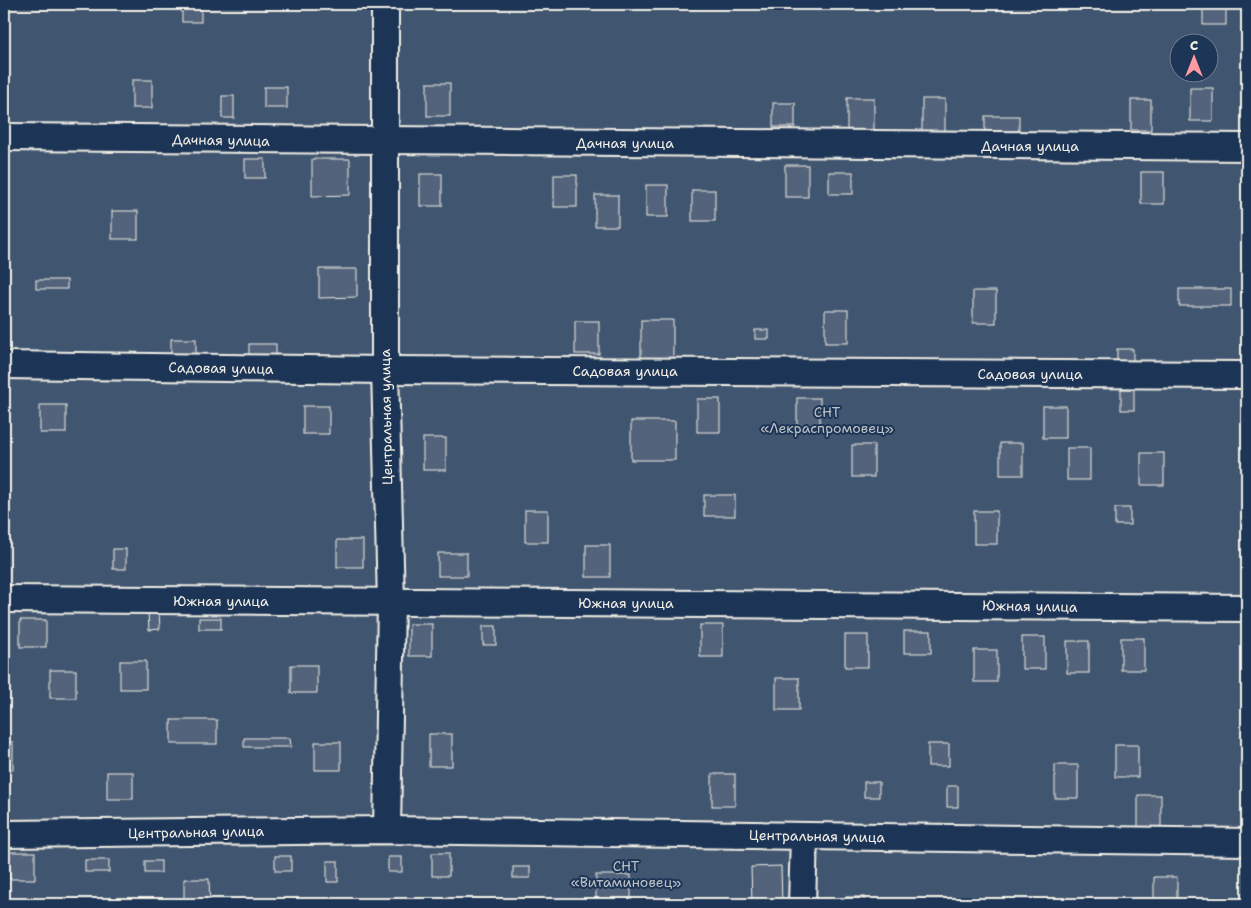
<svg xmlns="http://www.w3.org/2000/svg" width="1251" height="908" font-family="'Shantell Sans',sans-serif">
  <style>
    .green { fill: #40546f; stroke: #9aa2ac; fill-rule: evenodd }
    .building { fill: #52647b; stroke: #f4f1e8 }
    .lines { fill: none; stroke-linecap: round; stroke-linejoin: round }
    .minor-casing { stroke: #f4f1e8; stroke-width: 30 }
    .minor { stroke: #1d3557; stroke-width: 26 }
    .labels { text-anchor: middle; dominant-baseline: central; stroke-width: 4; stroke-linejoin: round; paint-order: stroke }
    .street-label { font-size: 14px; fill: #f4f1e8; stroke: #1d3557 }
    .park-label { font-size: 14px; fill: #bec2c4; stroke: #1d3557 }
  </style>
  <rect width="100%" height="100%" fill="#263d5d"/>
  <filter id="ink" filterUnits="userSpaceOnUse"><feTurbulence type="fractalNoise" baseFrequency=".02" numOctaves="2"/><feDisplacementMap in="SourceGraphic" scale="10" xChannelSelector="R" yChannelSelector="G"/><feConvolveMatrix kernelMatrix="1 2 1 2 8 2 1 2 1" color-interpolation-filters="sRGB"/></filter>
  <g filter="url(#ink)">
    <!-- green -->
    <g class="green">
      <path d="M 4,4 L 1247,4 L 1247,842 L 4,834 ZM 1178,42 L 1208,42 L 1208,72 L 1178,72 Z"/>
      <polygon points="602,844 1247,847 1247,904 4,904 4,847"/>
    </g>
    <!-- building -->
    <g class="building">
      <rect x="182" y="4" width="19" height="18"/>
      <rect x="1203" y="4" width="23" height="21"/>
      <rect x="132" y="80" width="20" height="28"/>
      <rect x="427" y="83" width="23" height="33"/>
      <rect x="264" y="87" width="23" height="21"/>
      <rect x="1190" y="88" width="23" height="33"/>
      <rect x="222" y="96" width="12" height="22"/>
      <rect x="847" y="98" width="27" height="34"/>
      <rect x="922" y="99" width="23" height="33"/>
      <rect x="1131" y="100" width="20" height="30"/>
      <rect x="773" y="103" width="22" height="24"/>
      <rect x="985" y="116" width="34" height="16"/>
      <rect x="245" y="159" width="20" height="19"/>
      <polygon points="312,159 350,159 350,195 312,196"/>
      <rect x="785" y="165" width="23" height="32"/>
      <rect x="829" y="172" width="24" height="22"/>
      <rect x="1141" y="172" width="23" height="32"/>
      <rect x="420" y="174" width="22" height="32"/>
      <rect x="554" y="175" width="23" height="32"/>
      <rect x="646" y="185" width="22" height="32"/>
      <rect x="692" y="190" width="23" height="31"/>
      <rect x="595" y="195" width="23" height="31"/>
      <rect x="112" y="211" width="26" height="28"/>
      <polygon points="319,269 357,269 357,297 319,298"/>
      <rect x="36" y="280" width="31" height="9"/>
      <rect x="1179" y="289" width="52" height="17"/>
      <rect x="973" y="291" width="23" height="32"/>
      <rect x="825" y="310" width="23" height="33"/>
      <rect x="641" y="320" width="32" height="41"/>
      <rect x="575" y="321" width="24" height="33"/>
      <rect x="755" y="330" width="14" height="9"/>
      <rect x="171" y="339" width="25" height="22"/>
      <rect x="249" y="344" width="27" height="20"/>
      <rect x="1117" y="349" width="16" height="16"/>
      <rect x="1121" y="389" width="13" height="21"/>
      <rect x="797" y="398" width="23" height="29"/>
      <rect x="697" y="399" width="23" height="33"/>
      <rect x="40" y="405" width="26" height="28"/>
      <rect x="303" y="406" width="26" height="28"/>
      <rect x="1043" y="406" width="23" height="32"/>
      <rect x="631" y="421" width="44" height="39"/>
      <rect x="423" y="438" width="23" height="32"/>
      <rect x="1000" y="443" width="23" height="32"/>
      <rect x="852" y="445" width="22" height="32"/>
      <rect x="1067" y="448" width="23" height="32"/>
      <rect x="1141" y="453" width="23" height="32"/>
      <rect x="704" y="495" width="31" height="21"/>
      <rect x="1115" y="508" width="15" height="17"/>
      <rect x="525" y="510" width="23" height="32"/>
      <rect x="974" y="511" width="23" height="33"/>
      <rect x="337" y="540" width="26" height="27"/>
      <rect x="586" y="545" width="24" height="32"/>
      <rect x="113" y="549" width="13" height="20"/>
      <rect x="438" y="553" width="29" height="23"/>
      <polygon points="159,612 160,629 149,630 148,613"/>
      <rect x="199" y="618" width="22" height="11"/>
      <rect x="20" y="620" width="26" height="27"/>
      <rect x="409" y="624" width="23" height="32"/>
      <rect x="700" y="625" width="23" height="32"/>
      <rect x="483" y="626" width="13" height="19"/>
      <rect x="904" y="631" width="27" height="22"/>
      <rect x="845" y="635" width="23" height="32"/>
      <rect x="1022" y="637" width="23" height="32"/>
      <rect x="1121" y="638" width="23" height="32"/>
      <rect x="1067" y="641" width="22" height="32"/>
      <rect x="974" y="650" width="23" height="32"/>
      <rect x="120" y="661" width="26" height="28"/>
      <rect x="291" y="665" width="26" height="28"/>
      <rect x="50" y="670" width="26" height="28"/>
      <rect x="776" y="678" width="23" height="32"/>
      <rect x="171" y="720" width="46" height="24"/>
      <rect x="429" y="734" width="23" height="32"/>
      <polygon points="244,738 290,738 291,747 244,747"/>
      <rect x="4" y="742" width="9" height="28"/>
      <rect x="315" y="742" width="26" height="28"/>
      <rect x="928" y="744" width="21" height="22"/>
      <rect x="1115" y="745" width="23" height="32"/>
      <rect x="1055" y="765" width="23" height="33"/>
      <rect x="107" y="772" width="26" height="27"/>
      <rect x="712" y="774" width="23" height="32"/>
      <rect x="864" y="782" width="15" height="15"/>
      <rect x="947" y="786" width="11" height="21"/>
      <rect x="1138" y="795" width="23" height="32"/>
      <rect x="9" y="852" width="26" height="27"/>
      <rect x="432" y="853" width="17" height="23"/>
      <rect x="275" y="856" width="16" height="15"/>
      <rect x="388" y="857" width="14" height="15"/>
      <rect x="85" y="860" width="24" height="12"/>
      <rect x="145" y="861" width="16" height="12"/>
      <rect x="327" y="861" width="11" height="21"/>
      <polygon points="781,866 782,904 752,904 751,867"/>
      <rect x="513" y="867" width="17" height="11"/>
      <rect x="596" y="875" width="35" height="29"/>
      <rect x="1154" y="877" width="23" height="27"/>
      <polygon points="184,879 209,879 210,904 184,904"/>
      <rect x="846" y="897" width="18" height="7"/>
    </g>
    <g class="lines">
      <defs>
        <g id="minor">
          <polyline points="385,4 385,370 391,602 387,830"/>
          <polyline points="4,137 1247,147"/>
          <polyline points="4,365 385,370 1247,375"/>
          <polyline points="4,599 1247,608"/>
          <polyline points="4,834 387,830 1247,842"/>
          <polyline points="802,904 804,836"/>
        </g>
      </defs>
      <!-- minor casing -->
      <use href="#minor" class="minor-casing"/>
      <!-- minor -->
      <use href="#minor" class="minor"/>
    </g>
  </g>
  <g class="labels">
    <!-- street labels -->
    <g class="street-label">
      <text transform="translate(221 140) rotate(1)">Дачная улица</text>
      <text x="625" y="143">Дачная улица</text>
      <text x="1030" y="146">Дачная улица</text>
      <text transform="translate(221 368) rotate(1)">Садовая улица</text>
      <text x="625" y="371">Садовая улица</text>
      <text x="1030" y="374">Садовая улица</text>
      <text transform="translate(386 417) rotate(-91)">Центральная улица</text>
      <text x="221" y="601">Южная улица</text>
      <text x="626" y="603">Южная улица</text>
      <text transform="translate(1030 606) rotate(1)">Южная улица</text>
      <text transform="translate(196 832) rotate(-1)">Центральная улица</text>
      <text transform="translate(817 836) rotate(1)">Центральная улица</text>
    </g>
    <!-- park labels -->
    <g class="park-label">
      <text x="827" y="412">СНТ<tspan x="827" dy="16">«Лекраспромовец»</tspan></text>
      <text x="626" y="866">СНТ<tspan x="626" dy="16">«Витаминовец»</tspan></text>
    </g>
  </g>
  <!-- margin -->
  <rect width="1251" height="908" fill="none" stroke="#1d3557" stroke-width="20"/>
  <rect x="10" y="10" width="1231" height="888" fill="none" stroke="#f4f1e8" stroke-width="2" filter="url(#ink)"/>
  <!-- north arrow -->
  <g transform="translate(1194 58)"><circle r="24" fill="#1d3557" stroke="#738091"/>
  <path d="M0-4L9 19L0 12L-9 19Z" fill="#ff9aa2"/>
  <text y="-8" font-size="14" font-weight="bold" text-anchor="middle" fill="#f4f1e8">С</text>
  </g>
</svg>
